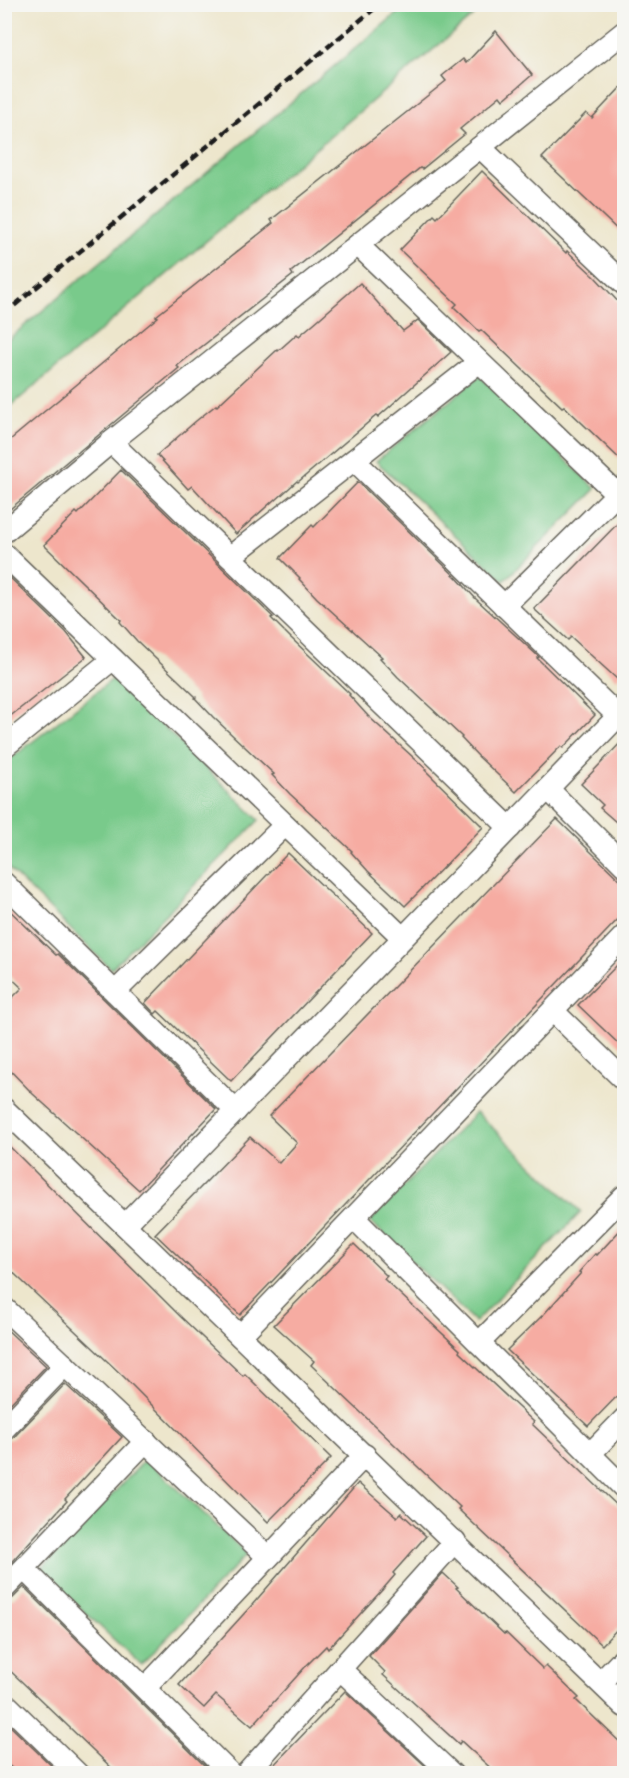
<svg xmlns="http://www.w3.org/2000/svg" width="629" height="1778" font-family="Sriracha,sans-serif">
  <style>
    .green { fill: #79ca8b; stroke: #4a7354; stroke-width: 1.5 }
    .building { fill: #f6aca2 }
    .lines { fill: none; stroke-linecap: round; stroke-linejoin: round }
    .minor-casing { stroke: #65635a; stroke-width: 24 }
    .minor { stroke: #fff; stroke-width: 21 }
    .rail { stroke: #1c1c1c; stroke-width: 4.5; stroke-dasharray: 9 4.5; stroke-linecap: butt }
  </style>
  <rect width="100%" height="100%" fill="#f6f6f2"/>
  <filter id="ink" filterUnits="userSpaceOnUse"><feTurbulence type="fractalNoise" baseFrequency=".0167" numOctaves="2"/><feDisplacementMap in="SourceGraphic" scale="12" xChannelSelector="R" yChannelSelector="G"/><feConvolveMatrix kernelMatrix="1 2 1 2 8 2 1 2 1" color-interpolation-filters="sRGB"/></filter>
  <filter id="wash" filterUnits="userSpaceOnUse"><feTurbulence type="fractalNoise" baseFrequency=".008" numOctaves="4" result="noise"/><feDisplacementMap in="SourceGraphic" scale="24" xChannelSelector="R" yChannelSelector="G"/><feGaussianBlur stdDeviation="1.35" result="paint"/><feColorMatrix in="noise" values="0 0 0 0 0 0 0 0 0 0 0 0 0 0 0 0 0 1.4 0 .05"/><feComposite in="paint" operator="in"/></filter>
  <g filter="url(#wash)">
    <rect width="100%" height="100%" fill="#ede6cc"/>
    <!-- green -->
    <g class="green">
      <polygon points="407,5 486,5 5,411 5,342"/>
      <polygon points="480,376 596,489 504,581 376,461"/>
      <polygon points="114,678 259,820 111,969 5,865 4,764"/>
      <polygon points="476,1112 581,1212 475,1322 370,1221"/>
      <polygon points="146,1459 247,1554 141,1665 40,1570"/>
    </g>
    <g id="blocks">
      <!-- building -->
      <g class="building">
        <polygon points="496,31 532,75 503,100 500,96 460,129 465,134 422,169 420,168 291,272 293,275 177,366 179,368 4,514 4,445 158,317 156,316 273,223 271,220 446,81 442,76 463,59 466,63"/>
        <polygon points="624,84 624,236 542,158 586,113 592,118"/>
        <polygon points="482,171 566,253 567,251 595,277 624,308 624,463 564,406 562,407 481,330 479,331 454,307 457,304 400,250 434,215 437,218"/>
        <polygon points="360,283 403,331 418,320 451,352 378,417 377,415 298,482 297,481 276,500 275,499 236,534 192,486 188,489 157,455 196,421 216,405 217,406 277,350 278,351 297,334 299,336 320,318"/>
        <polygon points="121,470 273,617 271,618 291,638 350,694 349,695 368,716 426,769 425,770 483,827 405,906 368,871 351,852 352,851 290,794 272,775 274,774 213,717 195,698 196,697 137,641 120,622 121,620 44,545 76,512 78,514"/>
        <polygon points="358,482 457,578 476,599 539,657 537,658 595,715 563,748 561,746 516,792 479,757 461,738 462,737 398,677 380,658 382,657 317,598 299,579 300,578 280,558 312,525 314,527"/>
        <polygon points="624,517 624,671 617,679 571,637 568,640 534,609"/>
        <polygon points="4,572 66,632 86,657 4,721"/>
        <polygon points="624,739 624,813 616,822 600,808 603,805 581,784"/>
        <polygon points="557,819 624,884 624,913 240,1315 155,1234 250,1137 279,1163 297,1143 269,1116"/>
        <polygon points="288,853 372,933 231,1081 158,1011 155,1014 145,1003"/>
        <polygon points="4,905 56,955 58,954 216,1109 139,1190 33,1094 4,1064 4,1006 22,988 4,971"/>
        <polygon points="624,958 624,1049 578,1005"/>
        <polygon points="4,1141 182,1318 243,1376 245,1374 331,1458 268,1522 124,1377 4,1264"/>
        <polygon points="624,1226 624,1389 588,1426 507,1350 544,1314 581,1273 579,1272 595,1254 597,1255"/>
        <polygon points="354,1244 387,1276 384,1279 460,1350 459,1352 534,1422 532,1424 624,1512 624,1622 602,1645 458,1509 460,1507 311,1365 314,1361 274,1325"/>
        <polygon points="4,1327 46,1366 4,1410"/>
        <polygon points="65,1384 122,1437 65,1499 67,1501 4,1570 4,1441 13,1438"/>
        <polygon points="358,1483 397,1517 401,1513 426,1536 393,1573 395,1575 383,1589 328,1649 326,1646 306,1666 252,1726 216,1695 204,1708 179,1685 252,1605"/>
        <polygon points="443,1573 458,1587 456,1588 504,1634 506,1633 543,1669 546,1666 579,1698 576,1700 624,1746 624,1773 496,1773 461,1741 459,1744 383,1675 385,1672 369,1656"/>
        <polygon points="24,1587 212,1773 117,1773 21,1681 4,1665 4,1601 13,1598"/>
        <polygon points="345,1691 433,1773 266,1773"/>
        <polygon points="4,1720 59,1773 17,1773 4,1761"/>
      </g>
    </g>
  </g>
  <g filter="url(#ink)">
    <use href="#blocks" fill-opacity="0" stroke="#65635a" stroke-width="1.5"/>
    <g class="lines">
      <defs>
        <g id="minor">
          <polyline points="480,147 624,284"/>
          <polyline points="358,245 617,494"/>
          <polyline points="111,442 510,828"/>
          <polyline points="354,460 618,716"/>
          <polyline points="4,532 111,442 624,32"/>
          <polyline points="4,554 403,938"/>
          <polyline points="230,557 479,362"/>
          <polyline points="504,606 624,487"/>
          <polyline points="4,747 113,659"/>
          <polyline points="548,789 624,865"/>
          <polyline points="4,883 236,1111"/>
          <polyline points="115,992 285,825"/>
          <polyline points="553,1011 624,1080"/>
          <polyline points="4,1109 624,1706"/>
          <polyline points="354,1218 624,1488"/>
          <polyline points="125,1225 624,710"/>
          <polyline points="4,1308 268,1557"/>
          <polyline points="240,1336 624,936"/>
          <polyline points="479,1343 624,1196"/>
          <polyline points="4,1429 65,1365"/>
          <polyline points="590,1454 624,1419"/>
          <polyline points="24,1569 231,1774"/>
          <polyline points="4,1589 146,1441"/>
          <polyline points="340,1669 452,1774"/>
          <polyline points="601,1682 624,1658"/>
          <polyline points="145,1688 365,1455"/>
          <polyline points="4,1702 78,1774"/>
          <polyline points="246,1774 455,1541"/>
        </g>
      </defs>
      <!-- minor casing -->
      <use href="#minor" class="minor-casing"/>
      <!-- minor -->
      <use href="#minor" class="minor"/>
      <!-- rail -->
      <polyline class="rail" points="4,314 380,4"/>
    </g>
  </g>
  <!-- margin -->
  <rect width="629" height="1778" fill="none" stroke="#f6f6f2" stroke-width="24"/>
</svg>
